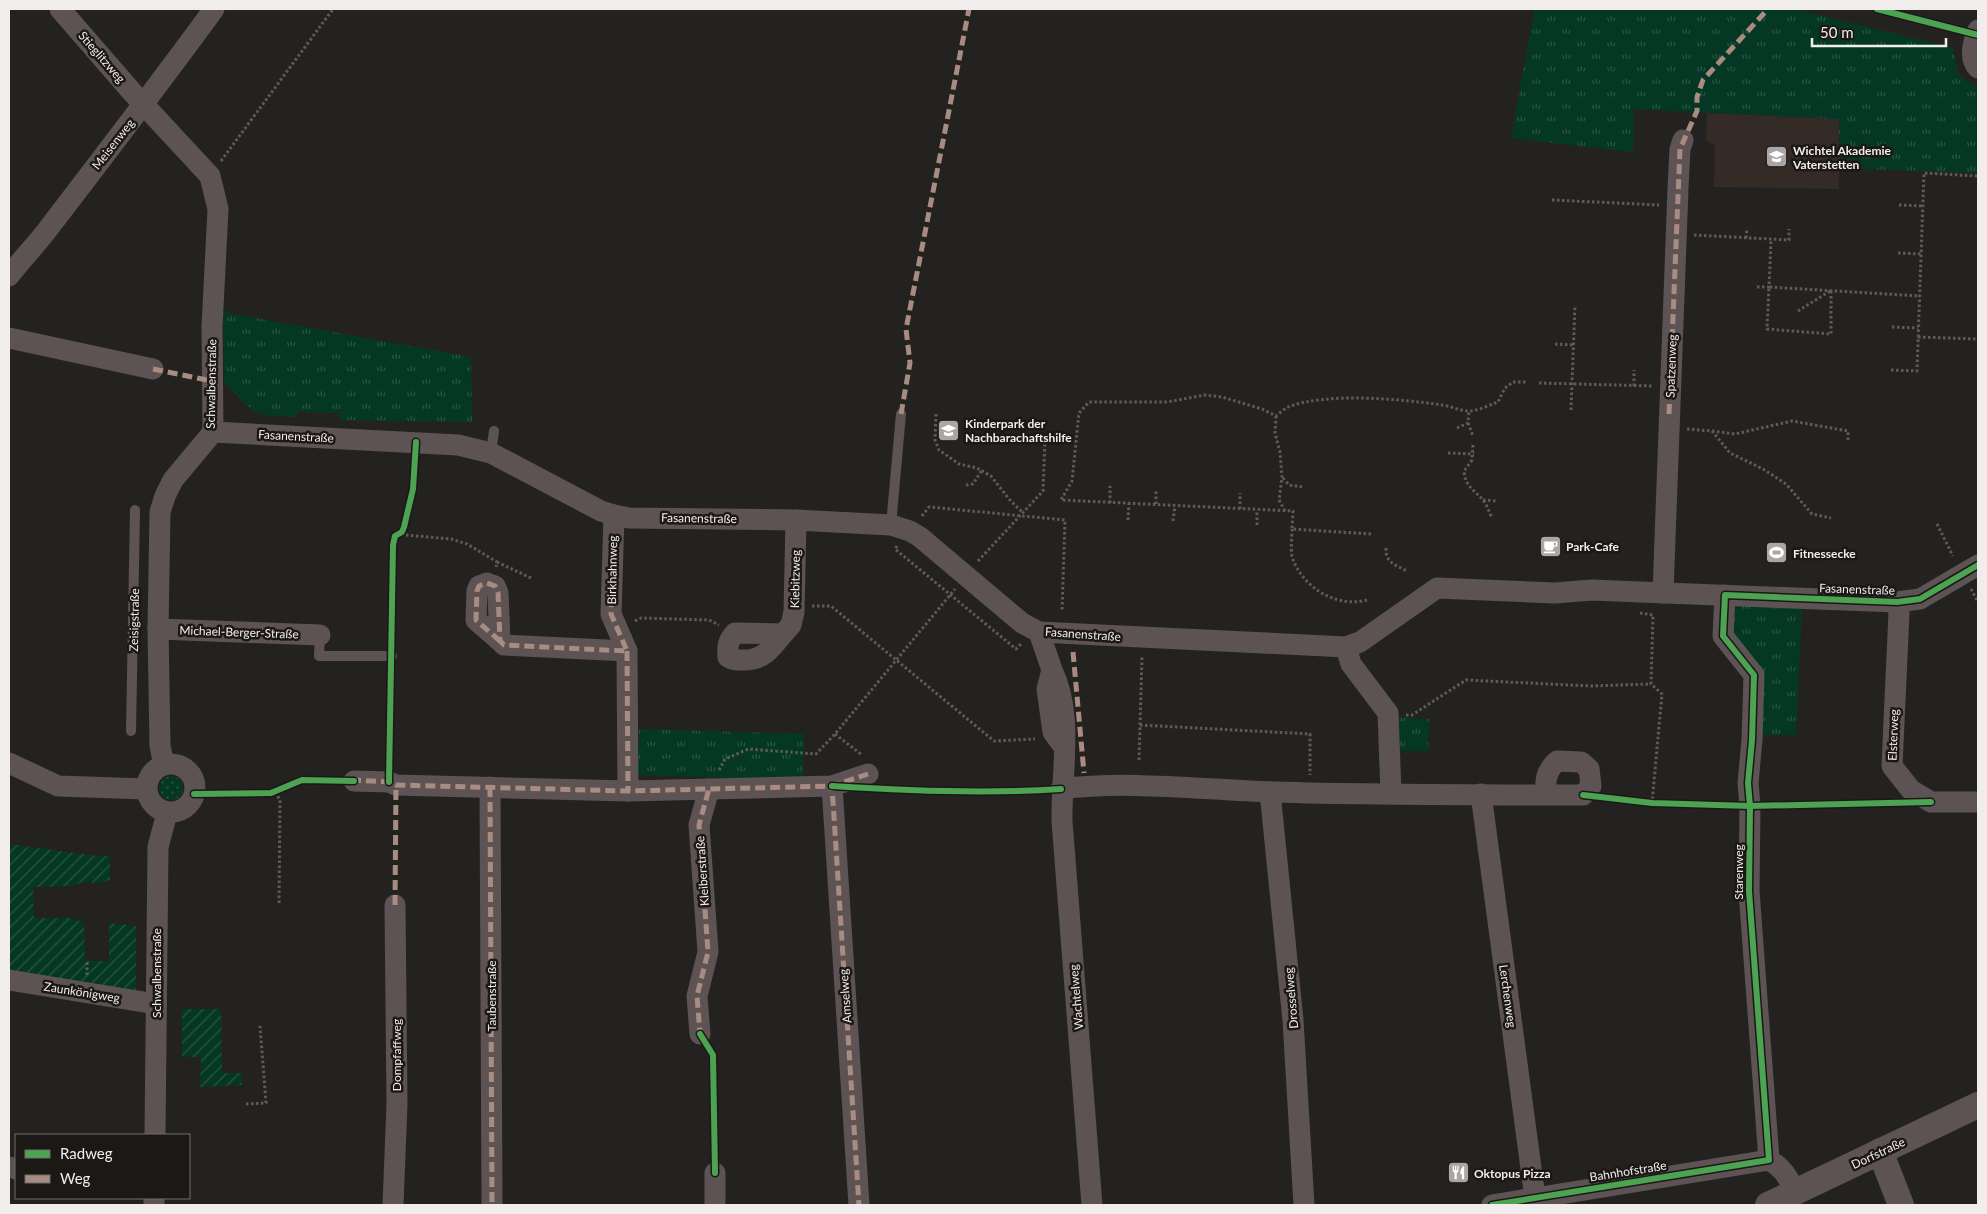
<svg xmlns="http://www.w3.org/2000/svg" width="1987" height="1214" font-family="Lato,sans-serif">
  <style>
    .built { fill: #342b27 }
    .grass { fill: url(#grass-dots) }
    .park { fill: url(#park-tufts) }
    .garden { fill: url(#garden-furrows) }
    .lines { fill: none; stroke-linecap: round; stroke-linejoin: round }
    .path { stroke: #605a5b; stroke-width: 3; stroke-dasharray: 2.5 2.5; stroke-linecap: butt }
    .service { stroke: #5d5355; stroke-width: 10 }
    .minor { stroke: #5d5355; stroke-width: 21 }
    .tertiary { stroke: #5d5355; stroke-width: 26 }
    .quiet { stroke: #a88b81; stroke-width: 5; stroke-dasharray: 10 5; stroke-linecap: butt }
    .cycleway-casing { stroke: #1c1816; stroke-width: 9 }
    .cycleway { stroke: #4ca352; stroke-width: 6 }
    .labels { text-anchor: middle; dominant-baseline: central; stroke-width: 5; stroke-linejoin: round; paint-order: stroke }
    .street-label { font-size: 12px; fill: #f0edec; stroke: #1c1816 }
    .poi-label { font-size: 12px; font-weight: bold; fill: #f0edec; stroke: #1c1816; text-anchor: start }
  </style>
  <defs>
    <pattern id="grass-dots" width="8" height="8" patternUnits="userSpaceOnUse" patternTransform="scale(1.25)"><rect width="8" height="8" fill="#053824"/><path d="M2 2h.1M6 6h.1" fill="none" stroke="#2a5544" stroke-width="1.8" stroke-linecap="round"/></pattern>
    <pattern id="park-tufts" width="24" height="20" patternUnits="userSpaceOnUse" patternTransform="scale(1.25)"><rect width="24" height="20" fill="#053824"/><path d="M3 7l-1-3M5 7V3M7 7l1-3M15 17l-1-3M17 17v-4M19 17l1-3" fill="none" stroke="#2a5544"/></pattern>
    <pattern id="garden-furrows" width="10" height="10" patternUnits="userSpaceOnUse" patternTransform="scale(1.25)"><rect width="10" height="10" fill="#053824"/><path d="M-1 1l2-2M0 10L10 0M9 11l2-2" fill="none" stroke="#2a5544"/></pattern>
  </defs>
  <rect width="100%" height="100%" fill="#242220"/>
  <!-- built -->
  <polygon class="built" points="1707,113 1840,119 1839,189 1714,187 1715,146 1706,140"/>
  <!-- grass -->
  <circle class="grass" cx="171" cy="788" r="12"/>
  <!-- park -->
  <g class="park">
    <polygon points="1535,9 1795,9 1953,48 1958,74 1972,84 1978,85 1978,173 1839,168 1839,119 1634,109 1633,152 1512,138 1516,109"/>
    <polygon points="223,312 471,357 472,422 340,420 339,413 297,412 296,417 264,415 252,410 224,383"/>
    <polygon points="1731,603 1802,606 1796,735 1760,735 1761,672 1729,635"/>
    <polygon points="1392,717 1429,719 1428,751 1401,751 1394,745"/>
    <polygon points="639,729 804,734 803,780 637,775"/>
  </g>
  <!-- garden -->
  <g class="garden">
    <polygon points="9,844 97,856 110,856 110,880 100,883 83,882 72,886 33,887 34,918 73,918 84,923 85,961 109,961 109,923 136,926 136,994 9,972"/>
    <polygon points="182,1009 221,1009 222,1073 242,1073 242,1085 200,1087 201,1057 182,1057"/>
  </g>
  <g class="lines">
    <!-- path -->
    <g class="path">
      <polyline points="221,161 333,9"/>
      <polyline points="1552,200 1659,205"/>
      <polyline points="1899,205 1923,206"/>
      <polyline points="1694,235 1789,240 1789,229"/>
      <polyline points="1746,238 1747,228"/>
      <polyline points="1898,253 1921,254"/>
      <polyline points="1757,287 1769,287 1771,240"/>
      <polyline points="1831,291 1831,334 1767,329 1769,287 1920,296"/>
      <polyline points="1798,311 1830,291"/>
      <polyline points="1892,327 1918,328"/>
      <polyline points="1918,337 1978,339"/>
      <polyline points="1555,344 1573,345"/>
      <polyline points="1891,370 1917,371 1924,173 1978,176"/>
      <polyline points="1539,383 1653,386"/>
      <polyline points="1634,386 1634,370"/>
      <polyline points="1571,410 1575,305"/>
      <polyline points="936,414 935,440 939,450 959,464 977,468 991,476 1009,499 1022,512"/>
      <polyline points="1276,416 1275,433 1280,452 1282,477 1279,500 1285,511"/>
      <polyline points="1468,423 1473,436"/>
      <polyline points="1457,428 1468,423 1469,411"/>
      <polyline points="1687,429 1712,431 1730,453 1763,469 1786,484 1812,514 1831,518"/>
      <polyline points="1712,431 1735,434 1792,421 1848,431 1848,441"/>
      <path d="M 1473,445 L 1472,460 L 1464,471 C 1465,486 1474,490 1483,500 C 1487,505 1489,512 1492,518"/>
      <polyline points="1448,453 1474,454"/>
      <polyline points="1283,478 1289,485 1303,487"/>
      <polyline points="966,485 973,484 982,470"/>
      <polyline points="1483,500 1497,501"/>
      <polyline points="1110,503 1110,486"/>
      <polyline points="1156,504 1156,489"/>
      <polyline points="1240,509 1240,493"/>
      <polyline points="922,516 929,507 1065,520 1062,611"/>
      <polyline points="1128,520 1129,503"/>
      <polyline points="1173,521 1175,506"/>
      <polyline points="1937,524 1953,556"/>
      <polyline points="1257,525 1257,510"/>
      <path d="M 1292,529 C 1292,538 1290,552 1293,560 C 1305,589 1337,608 1367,600"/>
      <polyline points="402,532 406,535 451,539 467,544 497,562 496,567"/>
      <path d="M 1371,534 L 1292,529 L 1293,511 L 1061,500 L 1072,481 L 1079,413 L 1089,402 L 1167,402 L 1205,395 L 1222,397 L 1262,409 L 1276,416 C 1280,413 1284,409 1288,407 C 1326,392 1402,399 1442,405 C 1451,406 1460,411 1469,411 C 1478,411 1489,405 1498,402 L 1505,388 L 1513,382 L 1528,382"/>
      <polyline points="897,546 895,549 1016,649 1021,644"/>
      <path d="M 1386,548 C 1385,562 1395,565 1407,571"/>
      <polyline points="978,561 1043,491 1045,440 1034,439"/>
      <polyline points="497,562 531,578"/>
      <polyline points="1971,589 1978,602"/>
      <polyline points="812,606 831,606 994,741 1035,739"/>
      <polyline points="1640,613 1653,615 1651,684 1662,694 1652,803"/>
      <polyline points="635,621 641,618 709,620 719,625"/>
      <polyline points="1406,715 1412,715 1466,680 1591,686 1651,684"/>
      <polyline points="1140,725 1310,734 1310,775"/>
      <polyline points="835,734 862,755"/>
      <polyline points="1139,760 1142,656"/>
      <polyline points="719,770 725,759 748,749 816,754 835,734 955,589"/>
      <polyline points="275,792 280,800 279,904"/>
      <polyline points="87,975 87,961"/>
      <polyline points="246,1104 266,1103 260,1026"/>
    </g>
    <!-- service -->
    <g class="service">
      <polyline points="491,453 494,431"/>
      <polyline points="891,525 901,414"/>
      <polyline points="320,635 319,656 392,656"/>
      <polyline points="131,731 135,510"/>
    </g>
    <!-- minor -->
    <g class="minor">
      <polyline points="60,9 132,92 210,176 218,209 212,327 213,432 173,480 165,496 160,512 158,629 160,746 164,765"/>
      <path d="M 1978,30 C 1973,42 1968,58 1978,68"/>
      <path d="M 9,276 C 21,260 36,245 48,229 C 104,156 160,83 214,9"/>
      <polyline points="9,338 153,369"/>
      <polyline points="213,432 458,445 491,453 601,511 614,515 629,518 796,520 891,525 910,531 920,537 1022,623 1039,632 1346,647 1360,642 1437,588 1555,593 1592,590 1640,592 1897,602 1920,599 1978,565"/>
      <polyline points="1663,593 1678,188 1680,149 1683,140"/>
      <polyline points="1725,595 1723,636 1754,675 1752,740 1748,783 1750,806 1749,891 1769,1160"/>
      <polyline points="1897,602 1899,613 1892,766 1911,790 1931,802 1978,802"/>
      <polyline points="158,629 320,635"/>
      <polyline points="1039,632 1052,670"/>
      <path d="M 783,634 C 772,647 765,659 746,660 C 739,660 734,661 728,657 C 727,646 728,641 735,633 L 783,634 L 791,625 L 794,612 L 796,520"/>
      <polyline points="500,641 476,620 477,591 479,586 487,583 495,586 498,593 500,641 504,645 627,651 611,614 614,515"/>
      <polyline points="1346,647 1351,664 1388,713 1391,793"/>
      <polyline points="627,651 628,791"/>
      <path d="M 1064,747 L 1053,732 L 1047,689 L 1052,670 C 1074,714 1061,773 1062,821 L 1092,1205"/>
      <polyline points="9,763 58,786 146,789"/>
      <circle cx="171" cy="788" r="24"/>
      <polyline points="354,781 389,782 396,785 628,791 832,786 868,774"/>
      <polyline points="832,786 859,1205"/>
      <polyline points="490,787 492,1205"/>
      <path d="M 1061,789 C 1131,780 1203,790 1273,792 C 1376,795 1480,795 1583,795 L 1591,786 L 1589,769 L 1581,762 L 1557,761 C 1546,771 1545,780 1546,795"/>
      <polyline points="1270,792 1293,1020 1304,1205"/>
      <polyline points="1481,794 1535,1198"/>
      <polyline points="9,980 156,1004"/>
      <polyline points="700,1034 697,996 708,952 699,825 709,789"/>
      <polyline points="155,1135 158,847 167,813"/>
      <polyline points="9,1167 16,1169"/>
      <polyline points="715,1173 715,1205"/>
      <polyline points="154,1205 154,1198"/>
      <polyline points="393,1205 397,1104 395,905"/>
      <path d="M 1492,1205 L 1769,1160 C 1783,1167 1788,1178 1796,1192"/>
    </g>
    <!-- tertiary -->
    <g class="tertiary">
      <polyline points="1880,1151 1901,1205"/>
      <polyline points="1768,1205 1978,1105"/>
    </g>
    <!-- quiet -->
    <g class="quiet">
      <polyline points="153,369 212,381"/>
      <polyline points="901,414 910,363 906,329 969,9"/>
      <polyline points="1669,414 1680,149 1697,111 1697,97 1703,80 1768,9"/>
      <polyline points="500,641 476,620 477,591 479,586 487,583 495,586 498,593 500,641 504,645 627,651 611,614 612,536"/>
      <polyline points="627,651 628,791"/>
      <polyline points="1073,652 1084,773"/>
      <polyline points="351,780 389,782 396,785 628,791 832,786 868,774"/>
      <polyline points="490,787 492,1205"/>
      <polyline points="837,787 832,786 859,1205"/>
      <polyline points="395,905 396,785"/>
      <polyline points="702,1037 700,1034 697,996 708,952 699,825 709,789"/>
    </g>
    <defs>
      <g id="cycleway">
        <polyline points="1877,9 1978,35"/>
        <polyline points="389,782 393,545 395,536 402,532 404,527 413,489 416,442"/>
        <path d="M 832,786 C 908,791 985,794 1061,789"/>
        <polyline points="194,794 271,793 302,780 354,781"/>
        <polyline points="1583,795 1652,803 1750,806 1931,802"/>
        <polyline points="700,1034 713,1055 715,1173"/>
        <polyline points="1492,1205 1769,1160 1749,891 1750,806 1748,783 1752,740 1754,675 1723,636 1725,595 1897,602 1920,599 1978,565"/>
      </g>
    </defs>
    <!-- cycleway casing -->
    <use href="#cycleway" class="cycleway-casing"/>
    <!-- cycleway -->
    <use href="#cycleway" class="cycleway"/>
  </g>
  <!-- icons -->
  <defs>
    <symbol id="school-square" viewBox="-11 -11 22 22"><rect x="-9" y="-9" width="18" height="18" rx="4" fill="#a9a6a5" stroke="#1c1816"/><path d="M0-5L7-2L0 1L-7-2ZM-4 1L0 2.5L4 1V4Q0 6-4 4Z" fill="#fff"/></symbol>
    <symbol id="cafe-square" viewBox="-11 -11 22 22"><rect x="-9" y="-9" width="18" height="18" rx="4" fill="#a9a6a5" stroke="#1c1816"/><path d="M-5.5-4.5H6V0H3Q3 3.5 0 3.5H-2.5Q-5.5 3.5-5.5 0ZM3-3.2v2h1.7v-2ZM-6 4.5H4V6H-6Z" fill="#fff"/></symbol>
    <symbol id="stadium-square" viewBox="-11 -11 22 22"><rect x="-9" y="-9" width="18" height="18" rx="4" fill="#a9a6a5" stroke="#1c1816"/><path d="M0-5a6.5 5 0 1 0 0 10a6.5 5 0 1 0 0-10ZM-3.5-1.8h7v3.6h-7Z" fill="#fff"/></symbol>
    <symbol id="restaurant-square" viewBox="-11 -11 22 22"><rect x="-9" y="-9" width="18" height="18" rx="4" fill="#a9a6a5" stroke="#1c1816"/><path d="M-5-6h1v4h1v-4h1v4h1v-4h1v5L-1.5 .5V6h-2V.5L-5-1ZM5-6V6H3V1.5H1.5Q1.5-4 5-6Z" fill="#fff"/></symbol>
  </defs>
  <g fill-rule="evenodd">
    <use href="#school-square" x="1764" y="144" width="25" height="25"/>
    <use href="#school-square" x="936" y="418" width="25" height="25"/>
    <use href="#cafe-square" x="1538" y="534" width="25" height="25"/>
    <use href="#stadium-square" x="1764" y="540" width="25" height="25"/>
    <use href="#restaurant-square" x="1446" y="1160" width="25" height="25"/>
  </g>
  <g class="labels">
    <!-- street labels -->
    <g class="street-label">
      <text transform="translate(102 57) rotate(49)">Stieglitzweg</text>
      <text transform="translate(113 144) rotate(-52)">Meisenweg</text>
      <text transform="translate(1671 366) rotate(-88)">Spatzenweg</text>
      <text transform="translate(211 384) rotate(-89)">Schwalbenstraße</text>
      <text transform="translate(296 436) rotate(3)">Fasanenstraße</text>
      <text transform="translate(699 518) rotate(1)">Fasanenstraße</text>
      <text transform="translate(612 570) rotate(-89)">Birkhahnweg</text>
      <text transform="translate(795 579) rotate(-89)">Kiebitzweg</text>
      <text transform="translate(1857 589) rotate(2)">Fasanenstraße</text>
      <text transform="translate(134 620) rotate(-89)">Zeisigstraße</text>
      <text transform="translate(239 632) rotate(2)">Michael-Berger-Straße</text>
      <text transform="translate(1083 634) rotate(4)">Fasanenstraße</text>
      <text transform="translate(1893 735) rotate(-88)">Elsterweg</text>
      <text transform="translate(702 871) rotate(-94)">Kleiberstraße</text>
      <text transform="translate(1738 872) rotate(-90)">Starenweg</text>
      <text transform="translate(156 973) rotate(-90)">Schwalbenstraße</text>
      <text transform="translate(82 992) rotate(9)">Zaunkönigweg</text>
      <text transform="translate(491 996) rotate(-90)">Taubenstraße</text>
      <text transform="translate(845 996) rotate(-94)">Amselweg</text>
      <text transform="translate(1508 996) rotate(82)">Lerchenweg</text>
      <text transform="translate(1076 997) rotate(-95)">Wachtelweg</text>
      <text transform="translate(1291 998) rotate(-95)">Drosselweg</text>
      <text transform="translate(396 1055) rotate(-90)">Dompfaffweg</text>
      <text transform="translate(1878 1153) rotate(-25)">Dorfstraße</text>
      <text transform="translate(1628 1171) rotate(-9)">Bahnhofstraße</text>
    </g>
    <!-- poi labels -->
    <g class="poi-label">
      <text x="1793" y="150">Wichtel Akademie<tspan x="1793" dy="14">Vaterstetten</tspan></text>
      <text x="965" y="423">Kinderpark der<tspan x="965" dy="14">Nachbarachaftshilfe</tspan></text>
      <text x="1566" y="546">Park-Cafe</text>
      <text x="1793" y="553">Fitnessecke</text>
      <text x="1474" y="1173">Oktopus Pizza</text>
    </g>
  </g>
  <!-- border -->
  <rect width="1987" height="1214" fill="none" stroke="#f0edec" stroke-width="20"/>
  <!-- legend -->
  <rect x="15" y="1134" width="175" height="65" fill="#1c1816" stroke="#716d6c"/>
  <rect x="25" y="1150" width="25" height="8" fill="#4ca352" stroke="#716d6c"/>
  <text x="60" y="1159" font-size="15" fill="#f0edec">Radweg</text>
  <rect x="25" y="1175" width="25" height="8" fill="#a88b81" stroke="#716d6c"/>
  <text x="60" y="1184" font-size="15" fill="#f0edec">Weg</text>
  <!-- scale -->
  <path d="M1812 38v8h134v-8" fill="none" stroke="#f0edec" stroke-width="2.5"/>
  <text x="1820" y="38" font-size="15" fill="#f0edec" stroke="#1c1816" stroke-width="4" paint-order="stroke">50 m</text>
</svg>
